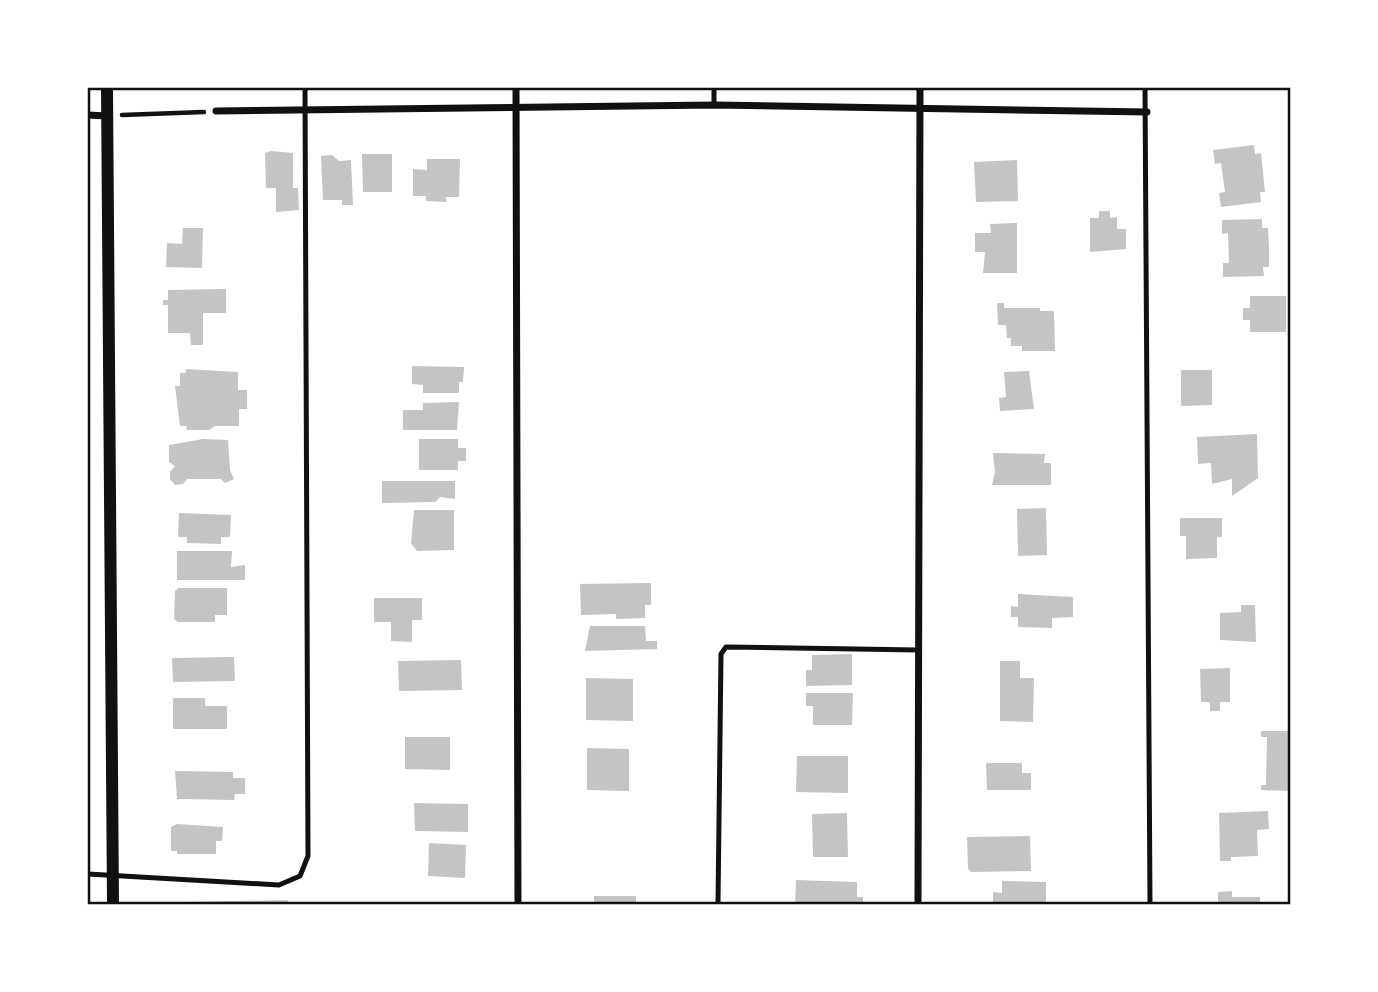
<svg xmlns="http://www.w3.org/2000/svg" width="1378" height="992" font-family="'DM Sans',sans-serif">
  <style>
    .building { fill: #c4c4c4 }
    .lines { fill: none; stroke-linecap: round; stroke-linejoin: round }
    .path { stroke: #111; stroke-width: 4.5 }
    .service { stroke: #111; stroke-width: 5 }
    .minor { stroke: #111; stroke-width: 7 }
    .tertiary { stroke: #111; stroke-width: 12 }
    .neatline { fill: none; stroke: #111; stroke-width: 2.5 }
  </style>
  <rect width="100%" height="100%" fill="#fff"/>
  <!-- building -->
  <g class="building">
    <polygon points="1254,145 1255,154 1261,153 1263,172 1265,192 1260,192 1261,202 1221,207 1219,193 1225,192 1221,163 1215,164 1213,150"/>
    <polygon points="271,151 293,153 293,188 298,188 299,210 276,212 276,188 266,188 265,153"/>
    <polygon points="362,154 392,154 392,192 363,192"/>
    <polygon points="332,155 339,161 351,160 353,205 342,205 342,200 323,200 321,156"/>
    <polygon points="427,159 460,159 459,197 446,197 446,202 426,201 426,196 413,196 413,169 427,170"/>
    <polygon points="1017,160 1018,201 976,202 974,162"/>
    <polygon points="1099,211 1110,211 1110,218 1117,217 1117,229 1126,229 1126,249 1090,252 1090,218 1099,218"/>
    <polygon points="1262,219 1262,228 1268,228 1269,247 1269,267 1263,267 1264,276 1223,277 1223,263 1229,263 1228,233 1222,234 1222,220"/>
    <polygon points="1017,223 1017,273 983,273 985,252 975,252 975,233 991,233 990,224"/>
    <polygon points="183,228 203,228 202,268 166,267 167,243 182,244"/>
    <polygon points="226,289 226,313 203,313 203,345 191,345 190,333 168,333 168,305 163,305 163,300 168,300 168,290"/>
    <polygon points="1250,296 1286,296 1286,332 1250,332 1250,320 1243,320 1243,308 1250,308"/>
    <polygon points="997,303 1004,303 1004,308 1040,308 1040,311 1054,311 1055,351 1022,351 1022,346 1011,346 1011,338 1007,338 1006,325 998,325"/>
    <polygon points="412,366 464,367 463,382 459,382 459,393 423,393 423,385 412,384"/>
    <polygon points="186,369 238,372 238,390 247,390 247,409 239,409 239,426 215,426 209,430 187,430 186,426 180,426 175,386 180,386 180,373 186,373"/>
    <polygon points="1181,370 1212,370 1212,405 1181,406"/>
    <polygon points="1029,371 1034,409 1000,411 999,398 1006,397 1004,372"/>
    <polygon points="459,402 457,430 403,430 403,410 423,410 423,403"/>
    <polygon points="1257,434 1258,478 1232,496 1232,479 1212,484 1211,463 1198,464 1197,437"/>
    <polygon points="203,439 228,440 230,470 234,479 225,483 221,479 187,479 183,484 175,485 170,479 170,472 175,466 169,462 169,445"/>
    <polygon points="419,439 458,439 458,448 466,448 466,461 458,461 458,470 419,470"/>
    <polygon points="993,453 1045,454 1044,463 1051,463 1051,485 992,485 995,472"/>
    <polygon points="382,481 455,481 455,499 440,497 435,502 382,503"/>
    <polygon points="1046,508 1047,555 1018,556 1017,509"/>
    <polygon points="414,510 454,510 454,550 417,551 411,543"/>
    <polygon points="179,513 231,515 230,537 221,537 221,544 187,543 187,537 178,537"/>
    <polygon points="1180,518 1222,518 1222,537 1217,537 1217,558 1186,559 1186,536 1180,536"/>
    <polygon points="177,551 232,551 231,567 245,565 245,580 177,580"/>
    <polygon points="651,583 651,605 645,605 645,618 616,619 616,614 581,615 580,584"/>
    <polygon points="178,588 227,588 227,615 215,615 215,622 178,622 174,619 175,591"/>
    <polygon points="1018,594 1073,597 1073,617 1052,618 1052,628 1018,627 1018,617 1011,617 1011,606 1018,607"/>
    <polygon points="374,598 422,598 422,620 412,620 412,642 391,641 391,622 374,622"/>
    <polygon points="1241,605 1255,605 1256,642 1220,640 1220,613 1241,612"/>
    <polygon points="590,626 645,626 646,641 657,641 657,649 585,651"/>
    <polygon points="852,654 852,685 806,686 806,670 812,670 812,655"/>
    <polygon points="234,657 235,681 173,682 172,658"/>
    <polygon points="461,660 462,690 399,691 398,661"/>
    <polygon points="1000,661 1020,661 1020,678 1034,678 1033,722 1000,721"/>
    <polygon points="1230,668 1230,702 1220,702 1220,711 1210,711 1210,702 1201,702 1200,669"/>
    <polygon points="586,678 633,679 633,721 586,720"/>
    <polygon points="806,693 853,693 852,725 813,725 813,706 806,706"/>
    <polygon points="173,698 205,698 205,706 227,706 227,729 173,729"/>
    <polygon points="1261,731 1290,731 1290,791 1261,790 1261,785 1266,785 1267,737 1261,737"/>
    <polygon points="405,737 450,737 450,770 405,769"/>
    <polygon points="587,748 629,749 629,791 587,790"/>
    <polygon points="797,756 848,756 848,793 796,792"/>
    <polygon points="986,763 1022,763 1022,773 1031,773 1031,790 987,790"/>
    <polygon points="175,771 233,772 233,778 245,778 245,794 235,794 234,800 177,799"/>
    <polygon points="414,803 468,804 468,832 415,831"/>
    <polygon points="1268,811 1269,829 1257,830 1258,856 1231,857 1231,861 1220,861 1219,813"/>
    <polygon points="847,813 848,857 813,857 812,814"/>
    <polygon points="177,824 223,827 222,841 216,841 216,854 177,854 177,851 171,851 171,827"/>
    <polygon points="1030,836 1031,871 971,872 968,869 967,837"/>
    <polygon points="429,843 466,845 465,878 428,876"/>
    <polygon points="796,880 857,882 857,897 863,897 863,904 795,904"/>
    <polygon points="1002,881 1046,882 1046,904 993,904 993,892 1002,893"/>
    <polygon points="1232,891 1232,897 1260,897 1260,904 1211,904 1218,902 1218,892"/>
    <rect x="594" y="896" width="42" height="8"/>
    <polygon points="288,900 288,904 183,904 183,902"/>
  </g>
  <g class="lines">
    <!-- path -->
    <polyline class="path" points="122,115 204,112"/>
    <!-- service -->
    <g class="service">
      <polyline points="1145,88 1150,904"/>
      <polyline points="714,105 714,88"/>
      <polyline points="88,874 279,885 300,876 308,856 305,88"/>
      <polyline points="718,904 721,654 726,647 918,650"/>
    </g>
    <!-- minor -->
    <g class="minor">
      <polyline points="516,88 518,904"/>
      <polyline points="216,111 714,105 1147,112"/>
      <polyline points="88,115 107,116"/>
      <polyline points="918,904 920,88"/>
    </g>
    <!-- tertiary -->
    <polyline class="tertiary" points="107,88 113,904"/>
  </g>
  <!-- border -->
  <rect width="1378" height="992" fill="none" stroke="#ffffff" stroke-width="178"/>
  <rect x="89" y="89" width="1200" height="814" class="neatline"/>
</svg>
